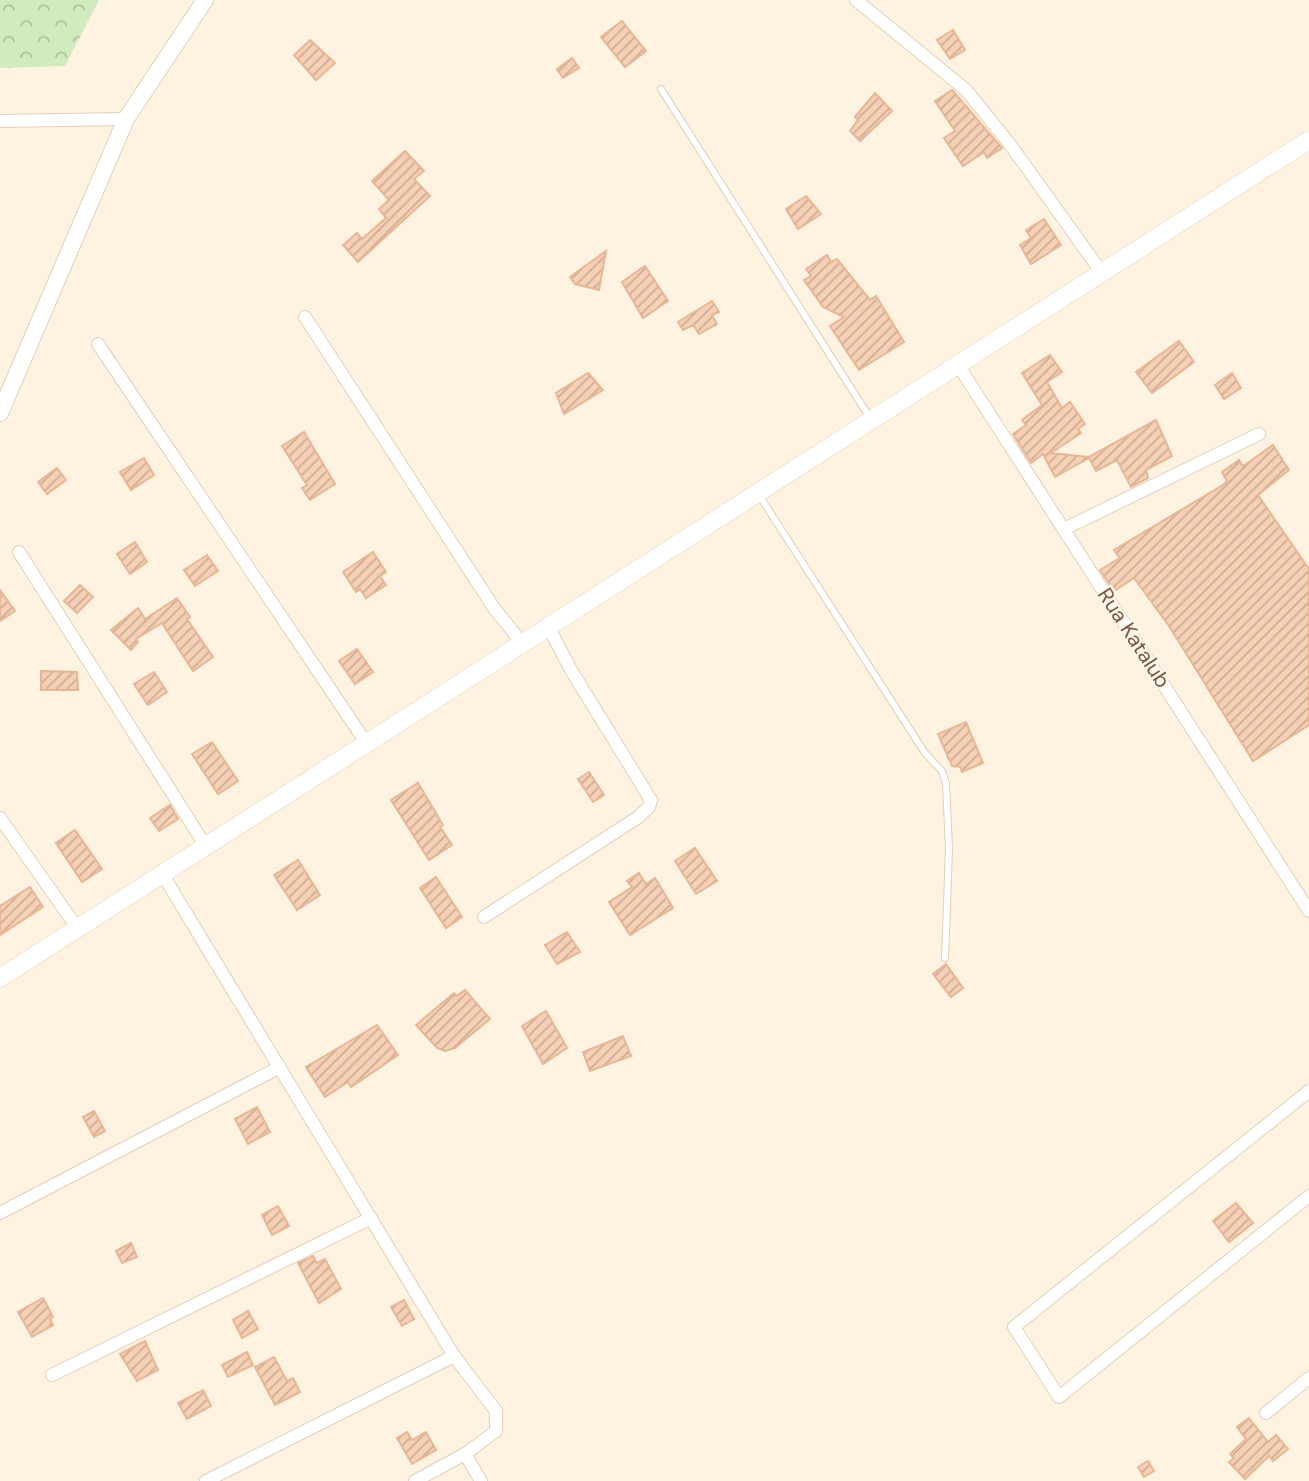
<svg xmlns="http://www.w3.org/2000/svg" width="1309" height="1481" font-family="'DM Sans',sans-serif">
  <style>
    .forest { fill: url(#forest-crowns) }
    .building { fill: url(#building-hatch); stroke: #e9b695; stroke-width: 2 }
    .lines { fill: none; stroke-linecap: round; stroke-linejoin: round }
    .service-casing { stroke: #e2cfbb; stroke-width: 8 }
    .minor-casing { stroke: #e2cfbb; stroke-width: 14 }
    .tertiary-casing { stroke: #e2cfbb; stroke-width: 18 }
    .secondary-casing { stroke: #ead2bb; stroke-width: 19 }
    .service { stroke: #fff; stroke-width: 6 }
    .minor { stroke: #fff; stroke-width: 12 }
    .tertiary { stroke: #fff; stroke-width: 16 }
    .secondary { stroke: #fff; stroke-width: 18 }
    .labels { text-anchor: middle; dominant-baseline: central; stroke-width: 5; stroke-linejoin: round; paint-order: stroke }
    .street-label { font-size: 21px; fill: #765845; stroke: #fff6e8 }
  </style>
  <defs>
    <pattern id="forest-crowns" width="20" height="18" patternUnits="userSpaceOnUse" patternTransform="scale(1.75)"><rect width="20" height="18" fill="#d0ecbe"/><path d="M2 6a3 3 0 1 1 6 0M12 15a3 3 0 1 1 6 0" fill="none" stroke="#adc29c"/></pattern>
    <pattern id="building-hatch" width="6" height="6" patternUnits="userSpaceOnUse" patternTransform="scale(1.75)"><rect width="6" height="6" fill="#f5d0b5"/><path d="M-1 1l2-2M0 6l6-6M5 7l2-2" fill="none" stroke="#cbac95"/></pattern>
  </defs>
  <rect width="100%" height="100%" fill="#fef3e0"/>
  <!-- forest -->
  <polygon class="forest" points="0,0 99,0 65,66 0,68"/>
  <!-- building -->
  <g class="building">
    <polygon points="622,21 646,51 625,67 601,37"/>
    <polygon points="953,30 965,50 950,59 937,40"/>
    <polygon points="310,40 335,63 316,80 294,55"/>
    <polygon points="572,58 579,68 563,78 557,69"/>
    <polygon points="952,90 1002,148 987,158 984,152 963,166 944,138 955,131 935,101"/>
    <polygon points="875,93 892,111 860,141 850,131 858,120 855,117"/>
    <polygon points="405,151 424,171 414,179 430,196 358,262 343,245 357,233 362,239 386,218 379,209 389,200 372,181"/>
    <polygon points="806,196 821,214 798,229 786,209"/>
    <polygon points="1044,219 1061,245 1031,264 1020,245 1031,238 1026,230"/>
    <polygon points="606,251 599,290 575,284 570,277"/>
    <polygon points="827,255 831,262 837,259 870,300 876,296 904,342 859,370 830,326 844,317 823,307 804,280 811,276 806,269"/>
    <polygon points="645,266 668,301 643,318 622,282"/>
    <polygon points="712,301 719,312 712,315 717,324 699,334 693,325 683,330 678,322"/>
    <polygon points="1179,341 1194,362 1152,393 1136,372"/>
    <polygon points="1050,355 1062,372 1047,382 1062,408 1070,402 1085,424 1078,429 1081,433 1051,453 1089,457 1156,420 1172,456 1146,470 1148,478 1131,487 1117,460 1096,471 1089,458 1055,477 1043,454 1031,463 1013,434 1026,425 1022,420 1042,405 1022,373"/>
    <polygon points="588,373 603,390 564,414 556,393"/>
    <polygon points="1232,373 1241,388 1224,399 1215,385"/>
    <polygon points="304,432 335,484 310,500 302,488 307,485 282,446"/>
    <polygon points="1273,445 1289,470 1258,495 1309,569 1309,725 1253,761 1169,626 1134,578 1114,591 1100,570 1120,558 1114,550 1223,485 1227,481 1222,472 1239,460 1243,466"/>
    <polygon points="144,458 154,475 131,490 120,472"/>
    <polygon points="57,468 66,480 47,494 38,482"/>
    <polygon points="135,542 147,562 130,574 117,554"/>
    <polygon points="373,552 386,572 380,576 386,585 366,598 360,589 356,592 343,572"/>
    <polygon points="207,555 218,571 195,586 184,570"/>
    <polygon points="80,585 93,597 77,613 64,601"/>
    <polygon points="0,590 15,611 0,621"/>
    <polygon points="177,598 190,617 187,619 213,657 193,671 162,623 136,639 138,642 131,650 111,630 138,608 145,619"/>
    <polygon points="357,649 373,672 355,684 339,661"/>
    <polygon points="41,671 77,672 78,690 41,690"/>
    <polygon points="154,672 167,692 148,705 134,684"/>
    <polygon points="966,722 983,763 962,772 960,767 952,766 938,734"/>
    <polygon points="212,742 238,781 218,794 192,754"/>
    <polygon points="589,772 604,795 593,802 578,779"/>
    <polygon points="418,783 443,825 440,827 452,845 429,860 391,800"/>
    <polygon points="170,805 178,819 159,831 150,818"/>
    <polygon points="75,830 102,869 82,882 56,843"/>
    <polygon points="695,848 717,881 696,894 675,861"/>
    <polygon points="298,860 320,895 297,910 274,875"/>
    <polygon points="639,873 646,884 655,878 673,908 630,935 609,902 632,887 627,881"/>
    <polygon points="436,877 462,917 446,928 420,888"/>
    <polygon points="30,887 43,907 0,935 0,906"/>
    <polygon points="567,932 580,952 557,964 545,945"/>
    <polygon points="946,964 963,988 951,997 933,974"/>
    <polygon points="465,990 490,1019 455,1048 445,1051 437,1048 416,1025 454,993 457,996"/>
    <polygon points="546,1011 567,1048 543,1064 522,1026"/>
    <polygon points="377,1025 398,1055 351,1087 348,1082 325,1097 306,1067"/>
    <polygon points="623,1036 631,1056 590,1071 583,1052"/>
    <polygon points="257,1107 270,1132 248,1144 235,1119"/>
    <polygon points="94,1111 105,1131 94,1137 83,1117"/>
    <polygon points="1236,1203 1253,1223 1229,1242 1213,1221"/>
    <polygon points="278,1206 289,1226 272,1235 262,1215"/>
    <polygon points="131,1243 137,1257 122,1263 116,1251"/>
    <polygon points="313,1256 317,1263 325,1259 341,1289 319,1303 298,1263"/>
    <polygon points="43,1298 53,1317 50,1319 53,1325 32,1337 18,1312"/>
    <polygon points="404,1300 414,1319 402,1326 391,1307"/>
    <polygon points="248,1311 258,1329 242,1338 233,1320"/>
    <polygon points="145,1341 158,1370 137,1381 120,1354"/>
    <polygon points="247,1352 253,1365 228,1377 222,1365"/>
    <polygon points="274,1357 287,1381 293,1378 300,1392 275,1405 255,1367"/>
    <polygon points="203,1390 211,1406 187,1419 178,1403"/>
    <polygon points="1249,1418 1268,1442 1276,1435 1288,1449 1273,1461 1269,1456 1245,1479 1229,1462 1234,1458 1230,1454 1246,1439 1237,1427"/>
    <polygon points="407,1432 412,1440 426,1432 436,1450 412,1464 397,1438"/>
    <polygon points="1148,1461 1154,1471 1144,1477 1138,1467"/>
  </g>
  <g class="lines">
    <defs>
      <g id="service">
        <polyline points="661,89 870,418"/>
        <polyline points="759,495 925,753 942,771 946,784 949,849 945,958"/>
      </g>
      <g id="minor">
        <polyline points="856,0 966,90 1009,143 1102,273"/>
        <polyline points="0,121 126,119"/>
        <polyline points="305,317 494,608 522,643"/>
        <polyline points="98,344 367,744"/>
        <polyline points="958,365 1309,911"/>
        <polyline points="1064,529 1259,434"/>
        <polyline points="19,552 207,848"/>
        <polyline points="0,818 78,929"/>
        <polyline points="163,875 454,1356 496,1411 496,1431 465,1454 415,1481"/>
        <polyline points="484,917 637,818 649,807 651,800 571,670 549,628"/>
        <polyline points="1309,1091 1014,1327 1059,1397 1309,1196"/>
        <polyline points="0,1213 280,1067"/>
        <polyline points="52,1375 371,1218"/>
        <polyline points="1266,1413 1309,1378"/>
        <polyline points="465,1454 481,1481"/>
        <polyline points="206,1481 454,1356"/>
      </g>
      <polyline id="tertiary" points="0,413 126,119 205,0"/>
      <polyline id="secondary" points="0,978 1309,140"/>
    </defs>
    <!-- service casing -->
    <use href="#service" class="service-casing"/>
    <!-- minor casing -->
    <use href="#minor" class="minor-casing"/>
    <!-- tertiary casing -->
    <use href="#tertiary" class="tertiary-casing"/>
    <!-- secondary casing -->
    <use href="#secondary" class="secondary-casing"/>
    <!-- service -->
    <use href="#service" class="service"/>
    <!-- minor -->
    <use href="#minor" class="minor"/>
    <!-- tertiary -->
    <use href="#tertiary" class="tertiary"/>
    <!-- secondary -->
    <use href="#secondary" class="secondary"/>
  </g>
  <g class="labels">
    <!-- street labels -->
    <g class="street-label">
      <text transform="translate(1134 638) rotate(57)">Rua Katalub</text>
    </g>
  </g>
</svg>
